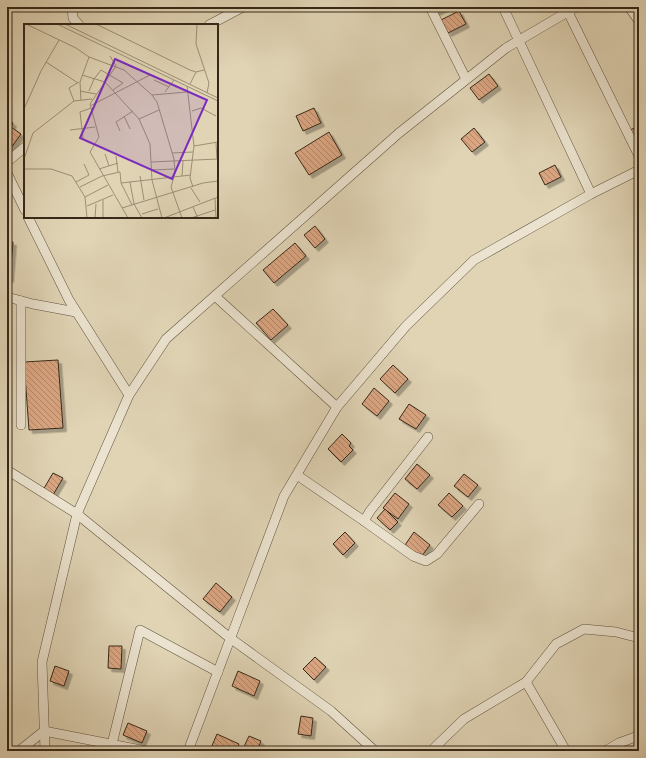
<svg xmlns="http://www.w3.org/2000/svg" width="646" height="758" font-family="'Libre Bodoni',serif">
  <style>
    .building { fill: url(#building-back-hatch); stroke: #362818; filter: url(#shadow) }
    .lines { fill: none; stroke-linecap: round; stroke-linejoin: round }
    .minor-casing { stroke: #60533f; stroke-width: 10 }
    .minor { stroke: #ebe3cf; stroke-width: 9 }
    .inset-road { fill: none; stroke: #9c8f76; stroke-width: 1 }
    .view { fill: #7b2cbf; fill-opacity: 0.15; stroke: #7b2cbf; stroke-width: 2 }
    .inset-edge { fill: none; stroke: #362818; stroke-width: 2 }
  </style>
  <defs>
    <pattern id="building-back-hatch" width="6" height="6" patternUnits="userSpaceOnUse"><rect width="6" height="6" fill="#dba682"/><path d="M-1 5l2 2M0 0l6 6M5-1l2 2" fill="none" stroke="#b28769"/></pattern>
    <filter id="shadow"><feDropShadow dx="3.5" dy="3.5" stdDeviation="0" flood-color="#0004"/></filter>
  </defs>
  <rect width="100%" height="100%" fill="#e0d4b5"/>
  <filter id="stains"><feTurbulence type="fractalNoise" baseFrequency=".005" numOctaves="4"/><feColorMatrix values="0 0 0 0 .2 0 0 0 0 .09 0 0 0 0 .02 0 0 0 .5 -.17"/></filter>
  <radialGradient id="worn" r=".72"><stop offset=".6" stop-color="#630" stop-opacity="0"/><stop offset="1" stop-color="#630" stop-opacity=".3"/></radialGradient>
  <!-- building -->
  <g class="building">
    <polygon points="433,7 447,7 436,12"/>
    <polygon points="459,11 466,24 448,33 441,20"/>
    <polygon points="489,74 498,86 479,100 470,88"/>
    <polygon points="314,108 321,123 303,131 296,116"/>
    <polygon points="7,119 13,123 11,127 21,134 11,148 7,146"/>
    <polygon points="639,126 639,142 636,143 630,130"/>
    <polygon points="474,128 485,142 472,152 461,139"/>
    <polygon points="329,132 342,155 309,175 295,153"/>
    <polygon points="555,165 561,177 545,185 539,173"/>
    <polygon points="315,226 325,239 315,248 304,235"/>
    <polygon points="7,241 13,242 10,279 7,278"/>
    <polygon points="295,243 306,256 274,283 263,270"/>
    <polygon points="273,309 288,325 271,340 256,323"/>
    <polygon points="58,360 63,428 29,430 24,362"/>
    <polygon points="393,365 408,379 395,393 380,379"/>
    <polygon points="374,388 389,401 377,416 362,404"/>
    <polygon points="409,404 426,415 416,429 399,419"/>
    <polygon points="342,434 351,443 349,446 353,450 341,462 328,449"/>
    <polygon points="417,464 430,475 417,489 405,479"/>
    <polygon points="53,473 63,478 53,495 43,490"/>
    <polygon points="464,474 478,485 468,497 454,486"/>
    <polygon points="395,493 409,504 398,519 383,508"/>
    <polygon points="449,493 463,506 452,517 438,505"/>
    <polygon points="385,509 398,522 390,530 377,518"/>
    <polygon points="345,532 355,543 343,555 333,544"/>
    <polygon points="414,532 430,545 421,557 405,545"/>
    <polygon points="216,583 232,597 220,612 203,599"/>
    <polygon points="109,646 122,646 121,669 108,668"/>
    <polygon points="315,657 326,667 314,680 303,669"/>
    <polygon points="55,666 69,671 64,686 50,681"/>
    <polygon points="238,671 260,681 254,696 232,686"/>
    <polygon points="301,716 313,718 311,736 298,734"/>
    <polygon points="128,723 147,731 142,743 123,735"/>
    <polygon points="217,734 239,744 236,751 218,751 211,748"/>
    <polygon points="249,736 261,741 257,751 242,751"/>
  </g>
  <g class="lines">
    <defs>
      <g id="minor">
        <polyline points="72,7 73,18 79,25"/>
        <polyline points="430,7 466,79"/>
        <polyline points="503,7 591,194"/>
        <polyline points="629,7 639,21"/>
        <polyline points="568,12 639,156"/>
        <polyline points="209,25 243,7"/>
        <polyline points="7,162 25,147"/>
        <polyline points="7,173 25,210"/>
        <polyline points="28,217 69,300 129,395"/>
        <polyline points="215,296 337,407"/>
        <polyline points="7,297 33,304 76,312"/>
        <polyline points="21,425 21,301"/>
        <polyline points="7,470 77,514 230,638 331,711 375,751"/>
        <polyline points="297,475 364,521 413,556 426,561 437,554 479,504"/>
        <polyline points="364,521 370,511 428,437"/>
        <polyline points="526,682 566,751"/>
        <polyline points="19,751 44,731 146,751"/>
        <polyline points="45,751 42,662 77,514 129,395 166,339 399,133 506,48 576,7"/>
        <polyline points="113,751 112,744 140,630 218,672"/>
        <polyline points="188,751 284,496 337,407 406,326 474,260 591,194 639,170"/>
        <polyline points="431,751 464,719 526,682 556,644 584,629 616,632 639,638"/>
        <polyline points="605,751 619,743 638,736"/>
      </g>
    </defs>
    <!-- minor casing -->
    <use href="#minor" class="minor-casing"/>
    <!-- minor -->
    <use href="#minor" class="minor"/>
  </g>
  <!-- overview -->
  <g transform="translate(24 24)">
    <rect width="194" height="194" fill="#e0d4b5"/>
    <path class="inset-road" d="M 2,0 L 52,24 L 65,33 L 100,46 L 128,71 L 133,78 L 150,135 L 151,149 L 147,163 L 158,194M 33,0 L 194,77M 41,0 L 194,74M 72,0 L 166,46 L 172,48 L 180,46M 173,0 L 172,20 L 185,59 L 183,69M 86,32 L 92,42 L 66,80 L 75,113 L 66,128 L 104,194M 22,38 L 54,59M 58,51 L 81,58 L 115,95 L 126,120 L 128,156 L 138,194M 130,56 L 145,63M 166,60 L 172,48M 163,62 L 170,122 L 166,154 L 169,163M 56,67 L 72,70M 65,67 L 70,55 L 77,46 L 99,59 L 89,66M 141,68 L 150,56M 128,71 L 163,68M 57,76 L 56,58 L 65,33M 50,77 L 45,64 L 55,58M 66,82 L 126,51M 0,85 L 17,47 L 35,16M 168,87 L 177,84 L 192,92M 100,92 L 106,105M 115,95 L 135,86M 46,106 L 71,103M 96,107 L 92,98 L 109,87M 59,114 L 56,88 L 67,84M 192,119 L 193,135M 170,122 L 194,118M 148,129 L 169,128M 81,130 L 85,142M 92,132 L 94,148M 0,135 L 9,109 L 50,77 L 68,75M 127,138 L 194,135M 0,145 L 27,145 L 48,152 L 61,173 L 63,194M 75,145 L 94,139M 128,146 L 150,145M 116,152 L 120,176M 158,152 L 159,137M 52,158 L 65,151 L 60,140M 106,158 L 110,180 L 118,194M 97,159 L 108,181M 56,163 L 78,152 L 96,148 L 97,159 L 167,151M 167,164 L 176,178M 61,173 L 84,161M 191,174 L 192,194M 79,176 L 79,194M 63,182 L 89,171M 169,183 L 174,194M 98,184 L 179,159 L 194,157M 118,190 L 134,185M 71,194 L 72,180M 140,194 L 194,173M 167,194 L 191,186"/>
    <path class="view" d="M 91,35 L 183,76 L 148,155 L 56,114 Z"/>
    <rect width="194" height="194" class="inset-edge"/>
  </g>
  <!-- margin -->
  <rect width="646" height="758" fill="none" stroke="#e0d4b5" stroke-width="24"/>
  <rect x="8" y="8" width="630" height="742" fill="none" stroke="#362818" stroke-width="2"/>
  <rect x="12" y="12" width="622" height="734" fill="none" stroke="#362818"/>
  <rect width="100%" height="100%" filter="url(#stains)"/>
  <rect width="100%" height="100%" fill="url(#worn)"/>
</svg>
